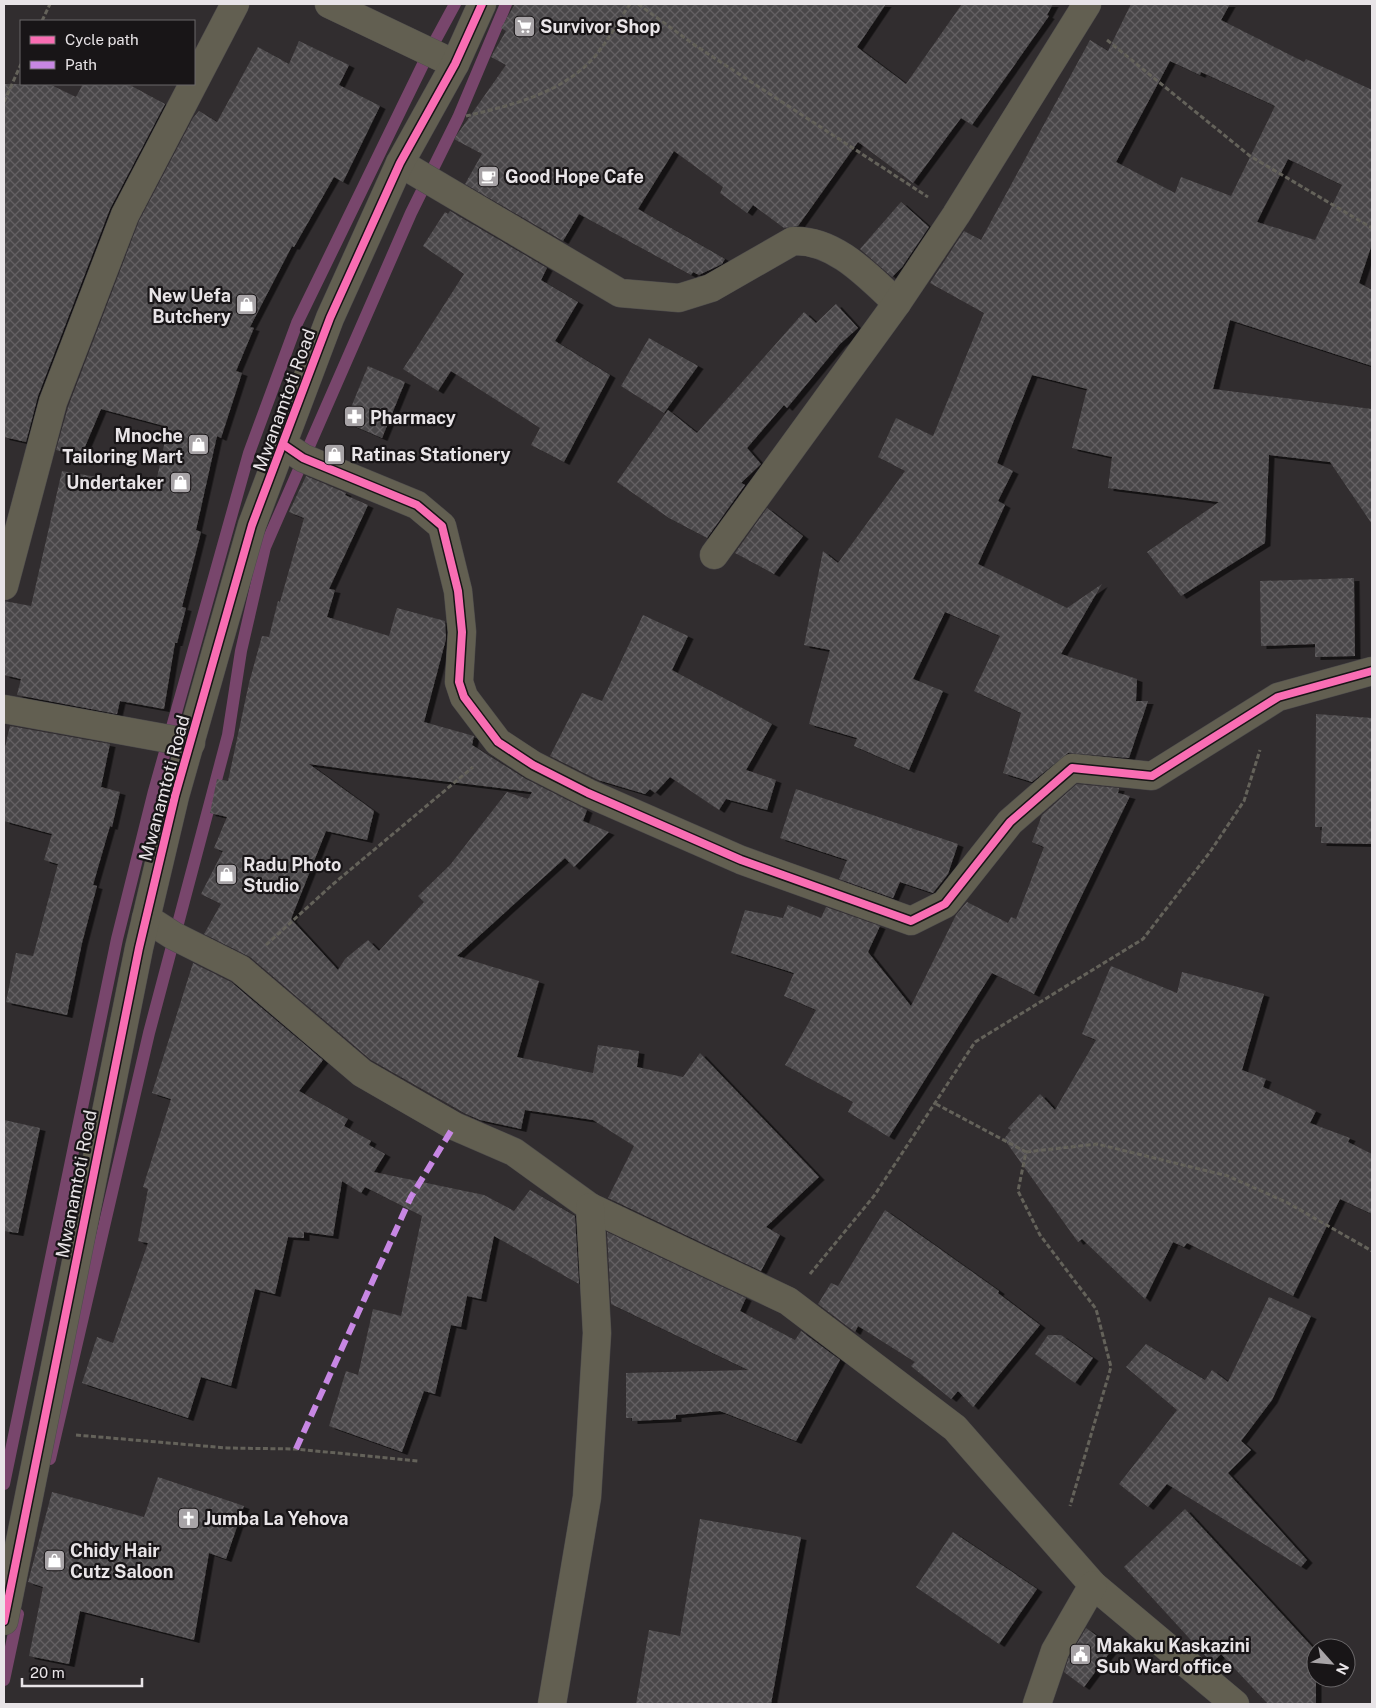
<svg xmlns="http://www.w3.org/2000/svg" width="1376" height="1708" font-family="'Public Sans',sans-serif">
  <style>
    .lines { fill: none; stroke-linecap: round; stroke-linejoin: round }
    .stream { stroke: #78466c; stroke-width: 12 }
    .building { fill: url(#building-cross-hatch); fill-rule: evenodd; filter: url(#shadow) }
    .minor-casing { stroke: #4d4b4c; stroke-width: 29 }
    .path { stroke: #64625a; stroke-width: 3; stroke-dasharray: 5 2.5; stroke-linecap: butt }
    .minor { stroke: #625f51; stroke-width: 28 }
    .quiet { stroke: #c787e3; stroke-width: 6; stroke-dasharray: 12 6; stroke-linecap: butt }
    .cycleway-casing { stroke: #181517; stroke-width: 11 }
    .cycleway { stroke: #f96db3; stroke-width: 8 }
    .labels { text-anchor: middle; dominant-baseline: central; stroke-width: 4.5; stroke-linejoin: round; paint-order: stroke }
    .poi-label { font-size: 18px; font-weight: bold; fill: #e8e4e7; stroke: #181517; text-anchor: start }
    .street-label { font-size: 18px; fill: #e8e4e7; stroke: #181517 }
  </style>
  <defs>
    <pattern id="building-cross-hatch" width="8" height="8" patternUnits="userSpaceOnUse" patternTransform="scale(1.25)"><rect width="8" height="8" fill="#4a4749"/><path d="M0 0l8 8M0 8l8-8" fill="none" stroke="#646163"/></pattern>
    <filter id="shadow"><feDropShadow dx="5.5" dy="3" stdDeviation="0" flood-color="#0009"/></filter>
  </defs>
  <rect width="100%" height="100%" fill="#312d2f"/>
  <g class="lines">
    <!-- stream -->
    <g class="stream">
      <polyline points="50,1459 149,1033 228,735 241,651 265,547 411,213 458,118 506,4"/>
      <polyline points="4,1484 117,939 154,791 249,453 297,323 429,52 455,4"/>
      <polyline points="4,1680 18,1614"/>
    </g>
  </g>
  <!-- building -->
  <g class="building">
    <polygon points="515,4 886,4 857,47 906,84 962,4 1053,4 1047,15 1049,16 972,125 961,118 913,183 858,142 798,226 784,228 753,205 747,213 720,193 723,187 674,151 638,209 725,259 722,264 699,275 693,272 691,275 579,214 563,241 465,184 482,154 454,139 506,65 491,57 506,31 501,28"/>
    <path d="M 1131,4 L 1230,4 L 1221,20 L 1304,62 L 1306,59 L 1372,90 L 1372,244 L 1359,283 L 1372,290 L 1372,366 L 1230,320 L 1213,389 L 1372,409 L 1372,524 L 1330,462 L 1269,455 L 1265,543 L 1181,596 L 1147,552 L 1219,502 L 1108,488 L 1112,457 L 1072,448 L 1087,389 L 1032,375 L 997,463 L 1013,471 L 998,501 L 1005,505 L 978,564 L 1067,608 L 1102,584 L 1061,654 L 1137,679 L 1136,701 L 1148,701 L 1129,758 L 1068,753 L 1032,782 L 1003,773 L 1021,713 L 974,691 L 1000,636 L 945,612 L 913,679 L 943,691 L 909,770 L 854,746 L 857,738 L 809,724 L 830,650 L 804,645 L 823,551 L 838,563 L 905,471 L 878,457 L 896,418 L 933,436 L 984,313 L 930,283 L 964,231 L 981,240 L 1090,40 L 1108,51 ZM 1170,61 L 1200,75 L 1201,72 L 1275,106 L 1231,196 L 1181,177 L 1175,193 L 1116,162 ZM 1288,159 L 1342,185 L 1315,240 L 1257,222 Z"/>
    <polygon points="299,41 349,65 339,85 380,106 343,182 334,177 294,247 292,246 250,327 254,328 236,371 242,373 221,438 217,436 196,530 201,532 182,607 186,608 177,643 175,643 164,709 120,701 117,714 17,695 21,679 4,675 4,601 31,606 62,471 155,487 168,427 101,409 81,456 56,450 68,407 139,221 193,118 199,111 217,122 258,47 289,64"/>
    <polygon points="4,84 49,84 76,97 83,84 128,84 165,104 110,209 38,396 26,442 4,437"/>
    <polygon points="901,202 929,227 902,267 892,277 860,249"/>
    <polygon points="450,211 547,268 541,280 578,302 555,341 610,375 564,462 531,445 540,428 451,371 438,391 403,369 464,274 423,246 445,212 448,214"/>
    <polygon points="836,304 858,328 840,344 787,408 784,405 747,448 761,464 741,483 745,485 707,538 669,518 617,482 668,410 697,433 804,312 816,323"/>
    <polygon points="649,338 698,366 664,413 621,386"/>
    <polygon points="368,366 405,382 382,438 345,422"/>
    <path d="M 306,476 L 346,493 L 345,495 L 368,505 L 329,589 L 335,590 L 327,617 L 389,636 L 397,608 L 445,621 L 446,639 L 424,722 L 474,736 L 472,745 L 526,779 L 587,810 L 583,821 L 609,832 L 574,867 L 565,858 L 457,956 L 539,981 L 517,1057 L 593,1073 L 598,1045 L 639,1051 L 637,1067 L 683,1077 L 700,1053 L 819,1177 L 766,1227 L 780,1235 L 761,1271 L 608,1198 L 634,1146 L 593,1120 L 525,1110 L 521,1129 L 480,1120 L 466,1114 L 371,1060 L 250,957 L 204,934 L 221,904 L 201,894 L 223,851 L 214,848 L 227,817 L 210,813 L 217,779 L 228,781 L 249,683 L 262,636 L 269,637 L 278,601 L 280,602 L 304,518 L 289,512 ZM 309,764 L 368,772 L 532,792 L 528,799 L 507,792 L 450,865 L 418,896 L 424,902 L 379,951 L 368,940 L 345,959 L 338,970 L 291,919 L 326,831 L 367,840 L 374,811 Z"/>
    <polygon points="767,508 803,536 774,574 735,553"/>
    <polygon points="1354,578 1355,656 1315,657 1315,644 1261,646 1260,581"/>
    <polygon points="643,615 688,636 672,670 772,724 746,770 776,780 767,810 726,799 719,810 670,777 655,793 650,789 645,794 598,780 550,756 582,693 602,701"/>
    <polygon points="1316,714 1372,718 1372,844 1321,843 1322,827 1315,827"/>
    <polygon points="10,726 110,744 101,787 120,792 112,827 110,826 93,885 97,886 82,943 67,1015 6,1002 16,953 33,956 58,864 44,860 52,834 4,821 4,751"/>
    <polygon points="1077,784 1119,788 1118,793 1130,796 1034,994 992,973 889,1137 848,1112 853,1102 785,1065 816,1010 784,996 794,973 731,953 745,910 783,918 788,905 821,918 826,907 880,926 868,952 911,1006 956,915 967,902 1008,923 1011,917 1016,919 1044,847 1032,842 1042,815"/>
    <polygon points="796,789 958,844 948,874 933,893 900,882 893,898 839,879 847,860 780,838"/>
    <polygon points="193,963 231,982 323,1060 299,1091 348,1119 344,1126 371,1141 369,1145 385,1154 374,1172 484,1195 514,1211 530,1190 575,1216 579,1284 494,1236 481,1299 467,1296 461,1327 451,1325 435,1394 424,1391 402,1452 329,1426 346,1371 358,1375 373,1309 401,1316 422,1216 365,1187 361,1193 342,1181 333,1236 304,1232 304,1238 288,1237 275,1294 255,1289 231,1386 201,1377 188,1418 82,1383 97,1337 113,1343 148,1243 138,1241 148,1189 143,1187 171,1099 152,1093"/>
    <polygon points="1111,966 1177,993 1182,972 1264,994 1242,1070 1266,1079 1263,1087 1316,1111 1310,1123 1350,1138 1348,1142 1372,1154 1372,1214 1340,1199 1293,1296 1187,1243 1184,1247 1173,1242 1145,1299 1082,1239 1078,1242 1004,1139 1011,1130 1008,1128 1040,1094 1055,1110 1096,1040 1082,1034"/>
    <polygon points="4,1120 40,1128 18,1233 4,1231"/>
    <polygon points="885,1210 999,1291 998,1293 1040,1325 973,1407 958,1391 951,1399 911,1366 915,1362 858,1326 855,1332 818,1304 831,1283 838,1286"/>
    <polygon points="607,1232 746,1298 740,1311 795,1340 801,1331 840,1360 796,1441 720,1411 676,1415 676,1419 632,1421 632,1418 626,1418 626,1373 748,1370 611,1304"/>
    <polygon points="1269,1297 1311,1316 1272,1400 1241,1441 1251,1450 1228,1473 1307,1560 1301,1567 1167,1484 1148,1507 1119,1484 1177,1410 1126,1367 1146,1344 1205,1380 1212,1370 1228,1382"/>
    <polygon points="1048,1335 1061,1335 1093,1358 1075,1383 1035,1354"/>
    <polygon points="158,1477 244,1506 226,1559 209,1553 194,1640 80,1611 69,1664 29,1656 43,1587 28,1582 52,1492 144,1517"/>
    <polygon points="1185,1509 1316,1651 1316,1704 1268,1704 1221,1654 1212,1663 1124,1567"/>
    <polygon points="700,1519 801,1537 771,1704 636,1704 649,1630 680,1636"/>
    <polygon points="953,1532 1037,1589 999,1644 916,1587"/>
    <polygon points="1086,1628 1113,1648 1084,1687 1064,1672 1069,1657"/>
  </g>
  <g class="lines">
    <defs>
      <g id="minor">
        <polyline points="329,4 455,64"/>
        <path d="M 400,163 L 620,293 L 679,298 L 711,288 L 793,241 C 835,239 869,277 897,303"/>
        <polyline points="284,445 303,458 417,505 442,526 458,591 462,632 459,682 464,697 498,742 533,765 588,793 741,860 911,921 945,904 1010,822 1072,768 1152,776 1278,697 1372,671"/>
        <polyline points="714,555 897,303 956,215 1087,4"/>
        <polyline points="4,586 53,402 125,215 235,4"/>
        <polyline points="4,709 191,743"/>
        <polyline points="146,918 174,936 240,969 362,1073 454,1126 514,1152 590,1207 788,1301 955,1428 1093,1585 1235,1704"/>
        <polyline points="4,1621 139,948 175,796 252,525 330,318 400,163 455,64 482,4"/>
        <polyline points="552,1704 587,1497 597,1333 590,1207"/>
        <polyline points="1037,1704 1055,1651 1093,1585"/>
      </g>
    </defs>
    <!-- minor casing -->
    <use href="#minor" class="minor-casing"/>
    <!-- path -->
    <g class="path">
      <polyline points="638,4 696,46 928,197"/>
      <polyline points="42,21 50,4"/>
      <polyline points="1107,40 1250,156 1372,228"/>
      <polyline points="4,102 21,64"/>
      <path d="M 466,116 C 512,105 564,93 596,55 C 609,39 619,20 630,4"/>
      <polyline points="266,945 332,885 473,767"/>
      <polyline points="936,1104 1026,1152 1018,1191 1040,1235 1096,1309 1111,1367 1070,1506"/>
      <polyline points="1026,1152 1097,1144 1228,1176 1288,1203 1372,1251"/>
      <polyline points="810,1274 874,1196 975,1042 1143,939 1210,852 1244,801 1260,750"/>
      <polyline points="76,1435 227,1448 296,1449 418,1461"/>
    </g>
    <!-- minor -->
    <use href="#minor" class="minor"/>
    <!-- quiet -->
    <polyline class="quiet" points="296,1449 411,1197 454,1126"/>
    <defs>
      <g id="cycleway">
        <polyline points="284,445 303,458 417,505 442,526 458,591 462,632 459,682 464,697 498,742 533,765 588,793 741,860 911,921 945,904 1010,822 1072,768 1152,776 1278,697 1372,671"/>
        <polyline points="4,1621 139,948 175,796 252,525 330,318 400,163 455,64 482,4"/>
      </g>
    </defs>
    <!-- cycleway casing -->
    <use href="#cycleway" class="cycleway-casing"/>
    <!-- cycleway -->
    <use href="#cycleway" class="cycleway"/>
  </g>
  <!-- icons -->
  <defs>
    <symbol id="supermarket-square" viewBox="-11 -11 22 22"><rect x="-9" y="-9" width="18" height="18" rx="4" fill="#a8a4a7" stroke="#181517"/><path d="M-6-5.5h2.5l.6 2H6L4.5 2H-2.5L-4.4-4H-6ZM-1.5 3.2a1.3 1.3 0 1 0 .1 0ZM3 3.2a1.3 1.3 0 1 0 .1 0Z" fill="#fff"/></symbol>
    <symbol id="cafe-square" viewBox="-11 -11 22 22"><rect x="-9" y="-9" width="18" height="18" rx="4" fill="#a8a4a7" stroke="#181517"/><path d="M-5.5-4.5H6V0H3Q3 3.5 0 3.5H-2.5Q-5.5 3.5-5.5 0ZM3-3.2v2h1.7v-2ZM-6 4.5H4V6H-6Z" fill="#fff"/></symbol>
    <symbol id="shop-square" viewBox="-11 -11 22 22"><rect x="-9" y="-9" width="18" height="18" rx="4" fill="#a8a4a7" stroke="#181517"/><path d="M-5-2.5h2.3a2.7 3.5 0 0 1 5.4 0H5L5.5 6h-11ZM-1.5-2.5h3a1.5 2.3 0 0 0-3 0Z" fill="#fff"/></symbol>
    <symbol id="pharmacy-square" viewBox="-11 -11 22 22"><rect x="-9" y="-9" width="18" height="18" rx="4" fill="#a8a4a7" stroke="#181517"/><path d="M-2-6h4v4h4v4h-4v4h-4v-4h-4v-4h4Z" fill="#fff"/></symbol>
    <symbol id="church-square" viewBox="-11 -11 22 22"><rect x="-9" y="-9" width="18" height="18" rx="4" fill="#a8a4a7" stroke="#181517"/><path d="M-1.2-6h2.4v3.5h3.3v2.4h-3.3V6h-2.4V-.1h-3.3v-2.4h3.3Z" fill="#fff"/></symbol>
    <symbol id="civic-square" viewBox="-11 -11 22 22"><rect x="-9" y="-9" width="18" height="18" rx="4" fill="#a8a4a7" stroke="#181517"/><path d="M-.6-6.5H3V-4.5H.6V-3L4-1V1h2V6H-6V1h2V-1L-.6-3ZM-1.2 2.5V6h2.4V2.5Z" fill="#fff"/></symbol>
  </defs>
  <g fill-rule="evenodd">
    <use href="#supermarket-square" x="512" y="14" width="25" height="25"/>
    <use href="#cafe-square" x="476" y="164" width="25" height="25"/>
    <use href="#shop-square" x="234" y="292" width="25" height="25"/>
    <use href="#pharmacy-square" x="342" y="404" width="25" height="25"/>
    <use href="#shop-square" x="186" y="432" width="25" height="25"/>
    <use href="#shop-square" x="322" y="442" width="25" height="25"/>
    <use href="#shop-square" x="168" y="470" width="25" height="25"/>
    <use href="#shop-square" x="214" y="862" width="25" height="25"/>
    <use href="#church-square" x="176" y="1506" width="25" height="25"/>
    <use href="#shop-square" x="42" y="1548" width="25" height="25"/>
    <use href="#civic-square" x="1068" y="1642" width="25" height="25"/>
  </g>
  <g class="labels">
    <!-- poi labels -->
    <g class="poi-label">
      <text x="540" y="26">Survivor Shop</text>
      <text x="505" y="176">Good Hope Cafe</text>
      <text x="231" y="295" text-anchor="end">New Uefa<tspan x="231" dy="21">Butchery</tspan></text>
      <text x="370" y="417">Pharmacy</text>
      <text x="183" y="435" text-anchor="end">Mnoche<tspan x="183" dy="21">Tailoring Mart</tspan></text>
      <text x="351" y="454">Ratinas Stationery</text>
      <text x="164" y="482" text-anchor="end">Undertaker</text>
      <text x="243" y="864">Radu Photo<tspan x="243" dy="21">Studio</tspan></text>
      <text x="204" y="1518">Jumba La Yehova</text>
      <text x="70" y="1550">Chidy Hair<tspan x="70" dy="21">Cutz Saloon</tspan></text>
      <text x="1096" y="1645">Makaku Kaskazini<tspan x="1096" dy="21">Sub Ward office</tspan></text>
    </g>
    <!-- street labels -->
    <g class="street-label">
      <text transform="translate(284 400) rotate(-70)">Mwanamtoti Road</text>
      <text transform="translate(164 788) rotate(-75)">Mwanamtoti Road</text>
      <text transform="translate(76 1184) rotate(-79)">Mwanamtoti Road</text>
    </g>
  </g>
  <!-- border -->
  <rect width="1376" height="1708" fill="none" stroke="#e8e4e7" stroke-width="10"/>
  <!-- legend -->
  <rect x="20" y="20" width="175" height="65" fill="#181517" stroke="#6b686a"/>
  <rect x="30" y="36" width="25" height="8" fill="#f96db3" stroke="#6b686a"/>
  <text x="65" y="45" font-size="15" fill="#e8e4e7">Cycle path</text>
  <rect x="30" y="61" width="25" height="8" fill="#c787e3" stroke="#6b686a"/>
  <text x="65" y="70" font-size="15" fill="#e8e4e7">Path</text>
  <!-- north arrow -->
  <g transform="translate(1331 1663) rotate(117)"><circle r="24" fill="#181517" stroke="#6b686a"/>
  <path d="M0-4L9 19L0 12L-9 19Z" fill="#a8a4a7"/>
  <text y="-8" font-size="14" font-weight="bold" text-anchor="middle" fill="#e8e4e7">N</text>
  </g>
  <!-- scale -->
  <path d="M22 1678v8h120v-8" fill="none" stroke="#e8e4e7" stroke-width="2.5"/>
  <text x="30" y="1678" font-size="15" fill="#e8e4e7" stroke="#181517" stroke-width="4" paint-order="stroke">20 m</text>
</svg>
